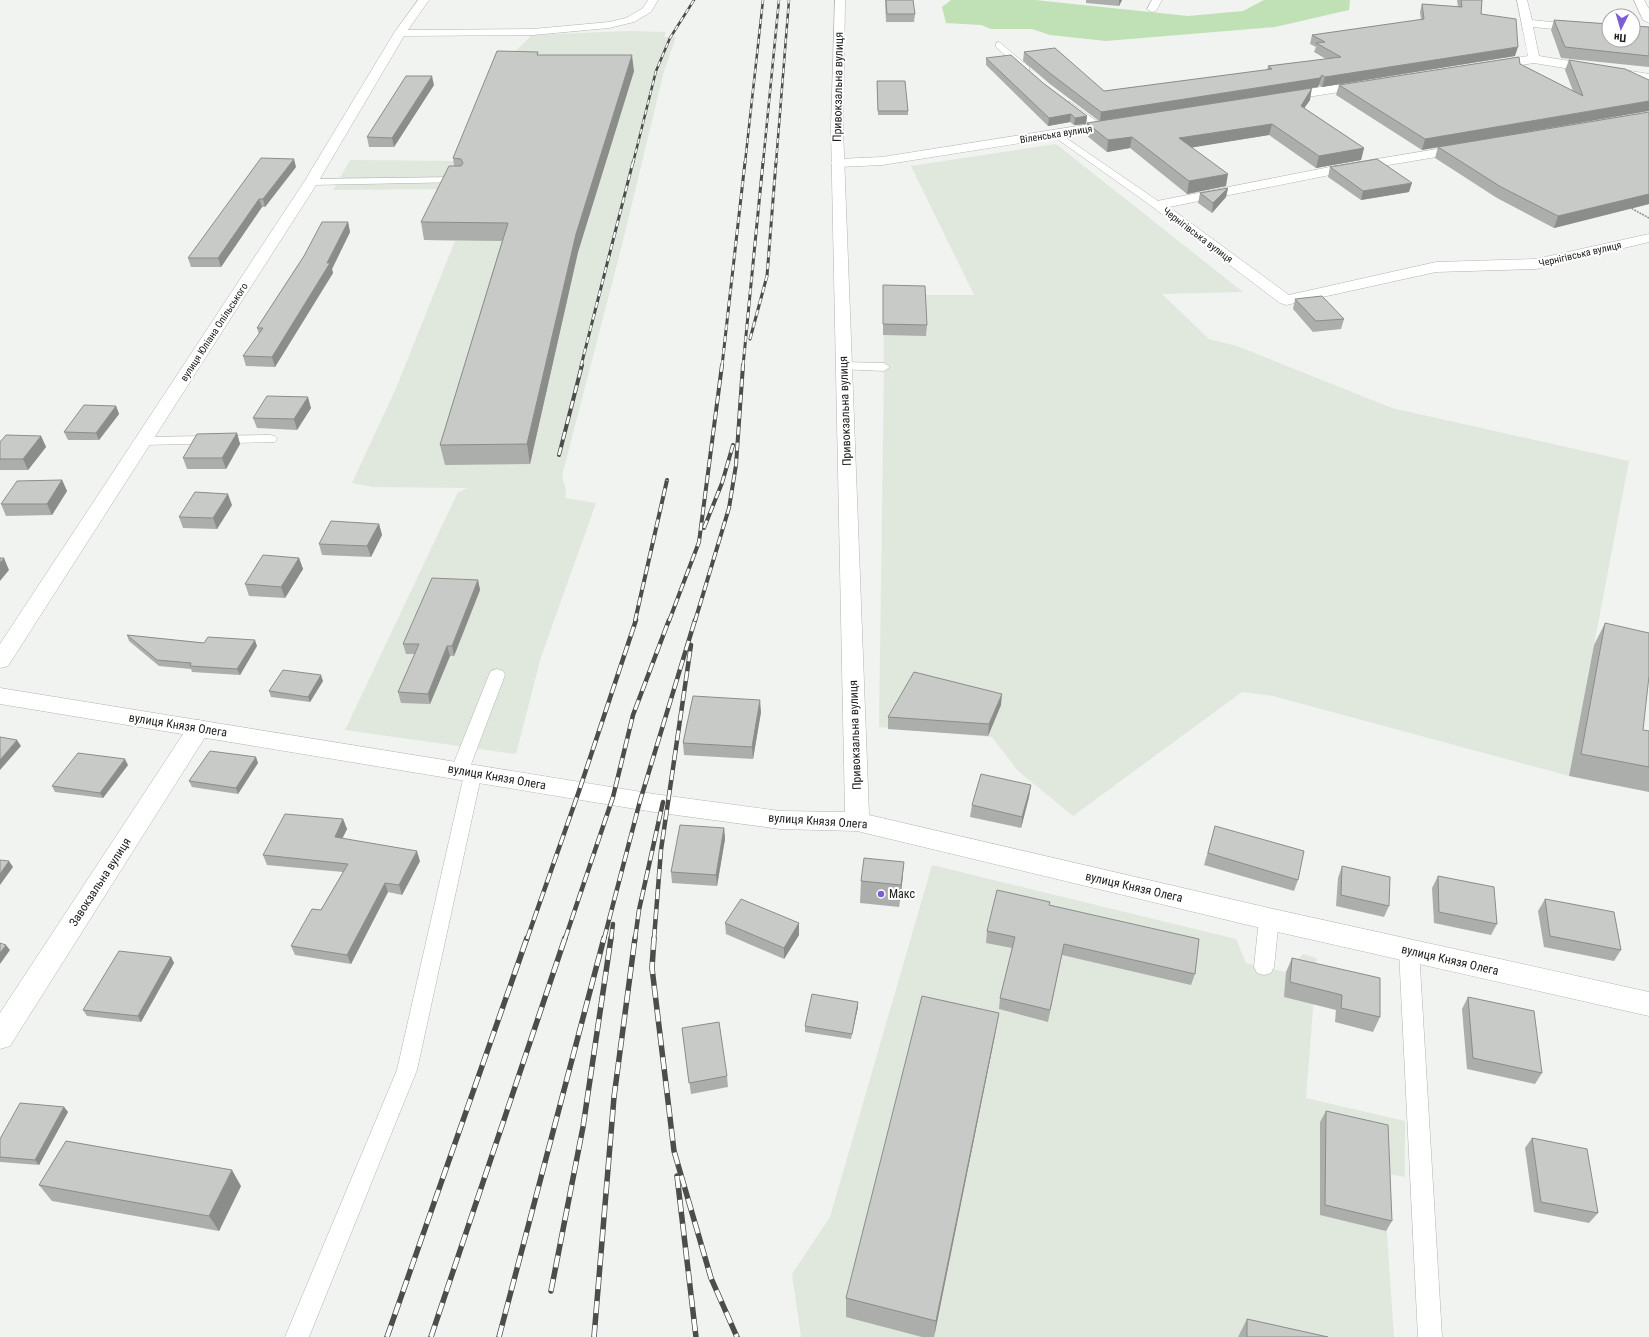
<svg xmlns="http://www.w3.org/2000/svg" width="1649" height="1337" font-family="'Roboto Condensed',sans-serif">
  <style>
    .built { fill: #e0e8de }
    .green { fill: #c0e1b5 }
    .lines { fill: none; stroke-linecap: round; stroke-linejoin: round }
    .lane-casing { stroke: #b2b5b1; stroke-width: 1 }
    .street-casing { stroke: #b2b5b1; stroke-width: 1 }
    .secondary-casing { stroke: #b2b5b1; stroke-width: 1 }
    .path { stroke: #8c8e8b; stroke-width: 1.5; stroke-dasharray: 2 1; stroke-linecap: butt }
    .lane { fill: #fff; fill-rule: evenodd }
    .street { fill: #fff; fill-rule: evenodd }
    .secondary { fill: #fff; fill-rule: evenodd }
    .rail-far4-casing { stroke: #4b4d4a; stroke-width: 2.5 }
    .rail-far3-casing { stroke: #4b4d4a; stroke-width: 3 }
    .rail-far2-casing { stroke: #4b4d4a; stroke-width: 4 }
    .rail-far1-casing { stroke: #4b4d4a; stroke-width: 4.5 }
    .rail-casing { stroke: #4b4d4a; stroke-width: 5.5 }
    .rail-far4 { stroke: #fff; stroke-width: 1.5; stroke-dasharray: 5; stroke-linecap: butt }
    .rail-far3 { stroke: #fff; stroke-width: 2; stroke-dasharray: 6; stroke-linecap: butt }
    .rail-far2 { stroke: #fff; stroke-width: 2.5; stroke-dasharray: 8; stroke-linecap: butt }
    .rail-far1 { stroke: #fff; stroke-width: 3; stroke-dasharray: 10; stroke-linecap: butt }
    .rail { stroke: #fff; stroke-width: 4; stroke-dasharray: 12; stroke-linecap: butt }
    .wall { fill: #abaeaa }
    .shaded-wall { fill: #8b8d8b }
    .building { fill: #c7cac6; stroke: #8b8d8b }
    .poi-dot { fill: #7b5dd7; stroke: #fff; stroke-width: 1.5 }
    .labels { text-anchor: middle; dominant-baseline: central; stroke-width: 4; stroke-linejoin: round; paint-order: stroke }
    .far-street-label { font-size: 10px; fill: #20211f; stroke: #fff }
    .street-label { font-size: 12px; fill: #20211f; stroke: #fff }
    .poi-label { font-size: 12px; fill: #20211f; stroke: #fff; text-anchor: start }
  </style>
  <rect width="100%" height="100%" fill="#f0f3ef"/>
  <!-- built -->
  <g class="built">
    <polygon points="629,31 666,32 664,37 676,37 664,71 623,241 562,476 566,490 565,498 596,503 541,657 516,754 345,730 458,492 468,488 373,487 352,483 396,388 455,241 424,240 449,189 333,190 350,160 457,161 499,67 532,35"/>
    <polygon points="1056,144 1243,292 1162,294 1209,339 1237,346 1392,408 1629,461 1569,776 1273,696 1242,692 1073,816 1018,771 992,737 879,727 884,367 883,295 974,295 911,166"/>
    <polygon points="932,865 1236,939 1246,963 1286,972 1303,954 1317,958 1306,1098 1405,1121 1405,1177 1383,1173 1394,1337 801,1337 792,1274 830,1217"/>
  </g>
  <!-- green -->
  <polygon class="green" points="951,0 1035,0 1188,16 1243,11 1264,0 1350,0 1349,10 1275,27 1106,41 1050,35 1032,29 991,29 981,25 946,23 942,7"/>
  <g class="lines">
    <defs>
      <g id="lane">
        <polygon points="999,42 1029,67 1029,71 1023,71 996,47 996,43"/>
        <polygon points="1070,102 1102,125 1102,129 1096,129 1067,107 1067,103"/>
        <polygon points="1056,131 1161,203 1162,205 1161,207 1153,207 1053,136 1051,134"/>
        <polygon points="460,177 464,178 465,180 464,182 311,185 306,182 311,179"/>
        <polygon points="844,362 884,363 890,367 884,371 840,369 838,366"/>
        <polygon points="270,435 275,436 277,439 275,442 143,445 138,444 136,441 138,438 143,437"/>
        <polygon points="497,669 503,671 505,675 470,767 479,768 482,772 417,1070 309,1337 285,1337 397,1070 464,775 454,774 451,770 489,675 491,671"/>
        <polygon points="1269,911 1276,914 1279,919 1274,967 1271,973 1264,975 1257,973 1254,967 1259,919 1262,914"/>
        <polygon points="1409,942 1416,944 1419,950 1442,1337 1418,1337 1399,950 1402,944"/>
      </g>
      <g id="street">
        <polygon points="418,0 429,0 408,30 533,29 609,22 626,18 643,8 648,0 658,0 651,12 634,22 609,28 533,35 404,36 318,182 8,666 0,668 0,644 304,182 394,33"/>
        <polygon points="1152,0 1162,0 1156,11 1152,12 1147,9"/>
        <polygon points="1517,0 1527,0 1532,20 1609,28 1609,34 1533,27 1539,56 1649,74 1649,82 1534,63 1490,70 1486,69 1484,66 1486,63 1528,56"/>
        <polygon points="1634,0 1644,0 1649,9 1649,23 1643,20"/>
        <polygon points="1367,80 1373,84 1371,87 1282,101 1276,97 1282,93"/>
        <polygon points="1116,120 1121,121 1122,124 1121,127 882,165 838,167 833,166 831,163 833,160 838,159 882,157"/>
        <polygon points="1467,144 1472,145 1474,148 1472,151 1335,174 1169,207 1289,295 1436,262 1536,259 1649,234 1649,242 1536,269 1436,272 1286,305 1280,303 1150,205 1152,202 1157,201 1335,166"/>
        <polygon points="199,720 207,722 210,728 207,734 10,1046 0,1049 0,1013 191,722"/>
      </g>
      <polygon id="secondary" points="835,0 845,0 843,128 869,815 1269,908 1649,992 1649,1016 1269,930 857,831 780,829 654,812 0,704 0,688 654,794 780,811 845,812 831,128"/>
    </defs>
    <!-- lane casing -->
    <use href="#lane" class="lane-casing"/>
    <!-- street casing -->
    <use href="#street" class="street-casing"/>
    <!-- secondary casing -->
    <use href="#secondary" class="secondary-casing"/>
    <!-- path -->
    <polyline class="path" points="1629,207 1649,218"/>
    <!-- lane -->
    <use href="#lane" class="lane"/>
    <!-- street -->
    <use href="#street" class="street"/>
    <!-- secondary -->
    <use href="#secondary" class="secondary"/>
    <defs>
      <g id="rail-far4">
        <polyline points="633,163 656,71 670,38 694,0"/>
        <polyline points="745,163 763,0"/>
        <polyline points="763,163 779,0"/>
        <polyline points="776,163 789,0"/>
      </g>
      <g id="rail-far3">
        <polyline points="750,339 767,276 776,162"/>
        <polyline points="581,366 633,162"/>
        <polyline points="722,366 745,162"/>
        <polyline points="743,366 763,162"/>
      </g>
      <g id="rail-far2">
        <polyline points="559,455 582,365"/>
        <polyline points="704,528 722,483 733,445"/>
        <polyline points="635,621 667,480"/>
        <polyline points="669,621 699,542 722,365"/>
        <polyline points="695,621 729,508 736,465 743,365"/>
      </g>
      <g id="rail-far1">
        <polyline points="527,939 579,791 636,620"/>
        <polyline points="565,939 613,797 633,715 669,620"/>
        <polyline points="604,939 640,801 695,620"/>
        <polyline points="611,939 613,924"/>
        <polyline points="635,939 639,910 663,802"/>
        <polyline points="654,939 661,850 691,645"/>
      </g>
      <g id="rail">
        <polyline points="654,938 652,968 674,1151 711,1278 737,1337"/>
        <polyline points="677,1176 696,1337"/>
        <polyline points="551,1291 583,1127 611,938"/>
        <polyline points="387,1337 527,938"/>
        <polyline points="431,1337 565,938"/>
        <polyline points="499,1337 604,938"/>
        <polyline points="594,1337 614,1097 635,938"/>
      </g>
    </defs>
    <!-- rail-far4 casing -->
    <use href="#rail-far4" class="rail-far4-casing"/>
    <!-- rail-far3 casing -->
    <use href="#rail-far3" class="rail-far3-casing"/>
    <!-- rail-far2 casing -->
    <use href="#rail-far2" class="rail-far2-casing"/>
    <!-- rail-far1 casing -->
    <use href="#rail-far1" class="rail-far1-casing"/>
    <!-- rail casing -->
    <use href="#rail" class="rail-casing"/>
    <!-- rail-far4 -->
    <use href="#rail-far4" class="rail-far4"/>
    <!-- rail-far3 -->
    <use href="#rail-far3" class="rail-far3"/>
    <!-- rail-far2 -->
    <use href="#rail-far2" class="rail-far2"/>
    <!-- rail-far1 -->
    <use href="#rail-far1" class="rail-far1"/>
    <!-- rail -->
    <use href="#rail" class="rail"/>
  </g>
  <!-- wall -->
  <g class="wall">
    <polygon points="885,0 913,0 915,14 914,22 886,22"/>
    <polygon points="1086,0 1122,0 1119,6 1086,3"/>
    <polygon points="1457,0 1482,0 1481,14 1515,56 1322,87 1319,85 1318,87 1267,95 1310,100 1304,108 1364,148 1361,160 1316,168 1269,135 1192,147 1226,186 1187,194 1130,148 1107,152 1086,135 1087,123 1099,121 1050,84 1023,61 1024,52 1104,91 1267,70 1268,66 1326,59 1314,52 1316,47 1310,44 1312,35 1421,20 1420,12 1422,4 1458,7"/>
    <polygon points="1554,20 1649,27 1649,67 1561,58 1551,30"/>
    <polygon points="539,55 634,71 578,252 530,464 445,465 440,445 502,241 424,240 421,222 454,166 453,158"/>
    <polygon points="986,58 1043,83 1087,116 1086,124 1074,125 1070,122 1048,126 986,65"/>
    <polygon points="1569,60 1649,80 1422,150 1336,95 1339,85 1520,64 1573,91 1565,70"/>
    <polygon points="877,81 908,111 908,115 878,115"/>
    <polygon points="434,85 394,147 369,147 367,137"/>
    <polygon points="1649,112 1649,204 1554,228 1497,198 1435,158 1438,147"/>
    <polygon points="296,167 265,207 262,207 221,267 191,267 188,258"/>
    <polygon points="1330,167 1409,192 1361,200 1328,177"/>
    <polygon points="1228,188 1226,197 1212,213 1198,203 1200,193"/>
    <polygon points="348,222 350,232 332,269 333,273 275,367 246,366 243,356 259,334 257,328 304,256"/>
    <polygon points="883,285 927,325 926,336 883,335"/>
    <polygon points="1295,299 1344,319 1341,329 1313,332 1293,309"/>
    <polygon points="116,406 119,414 99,440 68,440 64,432"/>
    <polygon points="311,408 297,430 257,428 253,418"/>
    <polygon points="237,433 240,444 226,469 187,469 183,458"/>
    <polygon points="41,436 46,447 28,470 0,470 0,442"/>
    <polygon points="62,480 67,491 52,515 6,516 1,504"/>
    <polygon points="232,505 217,529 183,528 179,517"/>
    <polygon points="379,524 382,535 371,557 322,555 319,544"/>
    <polygon points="299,558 303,569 285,598 249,596 245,584"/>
    <polygon points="478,580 480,590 454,656 450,656 430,704 401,703 398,692 415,654 406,654 403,644"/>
    <polygon points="1605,623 1643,730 1649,731 1649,792 1569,776 1594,645"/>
    <polygon points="127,635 204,643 257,646 240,675 192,672 191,669 159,666 129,641"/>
    <polygon points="323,681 310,702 271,697 269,691"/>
    <polygon points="1001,705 988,736 888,729 888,717"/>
    <polygon points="761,712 753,759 684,755 683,743"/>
    <polygon points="258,763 238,794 192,787 189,781"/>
    <polygon points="128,765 103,798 55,792 52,786"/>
    <polygon points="1031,785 1029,797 1021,828 970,817 972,805"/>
    <polygon points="343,819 347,829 342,839 420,861 402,895 388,892 351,964 295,955 291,946 321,910 343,872 267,865 263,855"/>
    <polygon points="1215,826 1298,880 1294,891 1204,865"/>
    <polygon points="724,828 725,839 717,886 672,883 671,872"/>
    <polygon points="904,862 902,884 899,907 860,903 861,881"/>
    <polygon points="1342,866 1389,906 1384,917 1336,906 1338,878"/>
    <polygon points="1438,876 1497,924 1491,935 1434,923 1432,888"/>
    <polygon points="1545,899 1621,950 1614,961 1544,947 1538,911"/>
    <polygon points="1049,905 1195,974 1191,985 1062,955 1048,1022 999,1009 1000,998 1012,948 986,943 987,931"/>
    <polygon points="725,923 799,923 799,935 784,959 726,934"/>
    <polygon points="171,957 174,963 141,1022 87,1016 83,1010"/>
    <polygon points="1292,958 1380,1017 1373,1032 1335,1022 1336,1010 1284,997 1286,972"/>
    <polygon points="1468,997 1542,1073 1535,1084 1467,1069 1462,1009"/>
    <polygon points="858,1002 858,1007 851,1039 805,1032 805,1026"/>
    <polygon points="682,1028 727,1076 728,1087 691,1094"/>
    <polygon points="995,1035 934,1337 922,1337 846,1317 846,1298"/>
    <polygon points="64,1107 68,1112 39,1165 0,1162 0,1139"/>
    <polygon points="1326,1111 1392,1221 1386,1231 1320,1215 1320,1122"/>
    <polygon points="1532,1138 1598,1213 1589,1223 1534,1212 1525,1148"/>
    <polygon points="39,1185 241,1186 219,1231 52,1201"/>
    <polygon points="1247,1319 1328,1337 1238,1337"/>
  </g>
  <!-- shaded-wall -->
  <g class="shaded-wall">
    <polygon points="1119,0 1122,0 1119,6"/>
    <polygon points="1518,47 1515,56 1322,87 1325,77"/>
    <polygon points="632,55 634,71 578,252 530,464 527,444 576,234"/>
    <polygon points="1322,75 1319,85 1318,87 1100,121 1101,112"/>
    <polygon points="432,76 434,85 394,147 392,138"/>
    <polygon points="1312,88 1310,100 1298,117 1301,106"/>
    <polygon points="1649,101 1649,111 1422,150 1425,139"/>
    <polygon points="1071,114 1070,122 1048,126 1049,118"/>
    <polygon points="1087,116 1086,124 1074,125 1075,118"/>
    <polygon points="1272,124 1269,135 1177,150 1179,138"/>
    <polygon points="1132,137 1130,148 1107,152 1108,140"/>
    <polygon points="1364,148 1361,160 1316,168 1319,156"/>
    <polygon points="294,159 296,167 265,207 263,199"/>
    <polygon points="1228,174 1226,186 1187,194 1189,181"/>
    <polygon points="1412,183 1409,192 1361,200 1363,191"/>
    <polygon points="1228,188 1226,197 1212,213 1213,203"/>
    <polygon points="1649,194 1649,204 1554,228 1558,216"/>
    <polygon points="259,199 262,207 221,267 218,258"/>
    <polygon points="348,222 350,232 332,269 333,273 275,367 272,357 327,263"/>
    <polygon points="308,397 311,408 297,430 294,419"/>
    <polygon points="116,406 119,414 99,440 96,433"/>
    <polygon points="237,433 240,444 226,469 222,458"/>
    <polygon points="41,436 46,447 28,470 23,459"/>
    <polygon points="62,480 67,491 52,515 47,504"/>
    <polygon points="228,494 232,505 217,529 213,518"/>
    <polygon points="379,524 382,535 371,557 367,546"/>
    <polygon points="4,558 9,570 0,581 0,563"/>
    <polygon points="299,558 303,569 285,598 281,587"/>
    <polygon points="478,580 480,590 454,656 452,646"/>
    <polygon points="255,640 257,646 240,675 237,669"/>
    <polygon points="447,646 450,656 430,704 428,694"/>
    <polygon points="321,675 323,681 310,702 308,697"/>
    <polygon points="1002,694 1001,705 988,736 989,724"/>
    <polygon points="760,700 761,712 753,759 752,747"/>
    <polygon points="17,740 21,746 0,770 0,760"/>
    <polygon points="256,757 258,763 238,794 236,788"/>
    <polygon points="125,759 128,765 103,798 100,793"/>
    <polygon points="1031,785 1029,797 1021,828 1022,817"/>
    <polygon points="343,819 347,829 338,847 335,837"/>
    <polygon points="724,828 725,839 717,886 716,875"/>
    <polygon points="417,851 420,861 402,895 399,885"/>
    <polygon points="9,861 13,867 0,885 0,874"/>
    <polygon points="904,862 902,884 899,907 901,885"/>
    <polygon points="385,883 388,892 351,964 347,955"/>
    <polygon points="799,923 799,935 784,959 784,948"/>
    <polygon points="6,945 10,950 0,964 0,953"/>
    <polygon points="171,957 174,963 141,1022 138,1016"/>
    <polygon points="858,1002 858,1007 851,1039 852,1034"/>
    <polygon points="999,1013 995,1035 934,1337 936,1321"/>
    <polygon points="64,1107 68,1112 39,1165 35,1160"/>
    <polygon points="232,1170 241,1186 219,1231 209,1216"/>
  </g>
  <!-- building -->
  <g class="building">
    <polygon points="886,0 913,0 915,14 887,14"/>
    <polygon points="1461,0 1482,0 1481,14 1516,19 1518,47 1325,77 1322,75 1320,78 1101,112 1051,74 1024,52 1055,48 1104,91 1272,69 1268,66 1341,57 1316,43 1325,42 1312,35 1424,19 1422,4 1462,7"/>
    <polygon points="1554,20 1609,24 1609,40 1633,40 1633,26 1649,27 1649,56 1565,47"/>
    <polygon points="497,51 538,52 537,55 632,55 576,234 527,444 440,445 508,223 421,222 449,166 461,166 463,163 461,159 453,158"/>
    <polygon points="1011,55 1043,83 1087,116 1075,118 1071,114 1049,118 986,58"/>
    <polygon points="1519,57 1520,64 1583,96 1569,60 1625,69 1649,80 1649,101 1425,139 1339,85"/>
    <polygon points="406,76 432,76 392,138 367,137"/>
    <polygon points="877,81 905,81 908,111 878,111"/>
    <polygon points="1312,88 1301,106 1364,148 1319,156 1272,124 1179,138 1228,174 1189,181 1132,137 1108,140 1087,123"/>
    <polygon points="1649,112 1649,194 1558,216 1501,187 1438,147"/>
    <polygon points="261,158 294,159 263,199 259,199 218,258 188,258"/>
    <polygon points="1377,159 1412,183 1363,191 1330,167"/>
    <polygon points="1228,188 1213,203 1200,193"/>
    <polygon points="322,222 348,222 327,263 330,263 272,357 243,356 263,328 257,328 304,256"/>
    <polygon points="883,285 925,286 927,325 883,324"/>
    <polygon points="1322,296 1344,319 1316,321 1295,299"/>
    <polygon points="267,396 308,397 294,419 253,418"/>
    <polygon points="84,405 116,406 96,433 64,432"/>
    <polygon points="237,433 222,458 183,458 197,434"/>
    <polygon points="6,435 41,436 23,459 0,459 0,442"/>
    <polygon points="62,480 47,504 1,504 17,481"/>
    <polygon points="195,492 228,494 213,518 179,517"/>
    <polygon points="331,521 379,524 367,546 319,544"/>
    <polygon points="263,555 299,558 281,587 245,584"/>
    <polygon points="0,558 4,558 0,563"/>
    <polygon points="432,578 478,580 452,646 447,646 428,694 398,692 419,644 403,644"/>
    <polygon points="1605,623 1649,633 1649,676 1643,730 1649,731 1649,767 1581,754"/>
    <polygon points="127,635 204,643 208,637 255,640 237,669 190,666 191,663 157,660"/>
    <polygon points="283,670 321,675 308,697 269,691"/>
    <polygon points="914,672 1002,694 989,724 888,717"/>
    <polygon points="693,696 760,700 752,747 683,743"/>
    <polygon points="0,737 17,740 0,760"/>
    <polygon points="210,751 256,757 236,788 189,781"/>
    <polygon points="78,753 125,759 100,793 52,786"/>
    <polygon points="981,774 1031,785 1022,817 972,805"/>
    <polygon points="285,814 343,819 335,837 417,851 399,885 385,883 347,955 291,946 312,909 321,910 348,864 263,855"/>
    <polygon points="680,825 724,828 716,875 671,872"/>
    <polygon points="1215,826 1304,851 1298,880 1208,853"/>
    <polygon points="864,858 904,862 901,885 861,881"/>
    <polygon points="0,860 9,861 0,874"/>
    <polygon points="1342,866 1390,877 1389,906 1341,895"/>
    <polygon points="1438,876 1494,887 1497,924 1439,912"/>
    <polygon points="997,890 1050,902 1049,905 1199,939 1195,974 1064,944 1050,1010 1000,998 1015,937 987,931"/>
    <polygon points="741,899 799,923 784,948 725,923"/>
    <polygon points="1545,899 1614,912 1621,950 1550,936"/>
    <polygon points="0,943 6,945 0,953"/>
    <polygon points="119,951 171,957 138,1016 83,1010"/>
    <polygon points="1292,958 1380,978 1380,1017 1341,1008 1342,995 1290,982"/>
    <polygon points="812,994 858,1002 852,1034 805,1026"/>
    <polygon points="922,996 999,1013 936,1321 846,1298"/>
    <polygon points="1468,997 1534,1011 1542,1073 1473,1058"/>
    <polygon points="719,1022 727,1076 689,1083 682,1028"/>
    <polygon points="20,1103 64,1107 35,1160 0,1157 0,1139"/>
    <polygon points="1326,1111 1388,1125 1392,1221 1325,1205"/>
    <polygon points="1532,1138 1587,1149 1598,1213 1541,1202"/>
    <polygon points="66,1141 232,1170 209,1216 39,1185"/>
    <polygon points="1247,1319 1328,1337 1247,1337"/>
  </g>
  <!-- markers -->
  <circle class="poi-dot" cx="881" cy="894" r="4"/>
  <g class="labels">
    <!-- far-street labels -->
    <g class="far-street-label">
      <text transform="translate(1056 134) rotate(-9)">Віленська вулиця</text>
      <text transform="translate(1198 235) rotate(37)">Чернігівська вулиця</text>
      <text transform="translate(1580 254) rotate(-13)">Чернігівська вулиця</text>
      <text transform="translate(214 332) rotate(-57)">вулиця Юліана Опільського</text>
    </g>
    <!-- street labels -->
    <g class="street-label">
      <text transform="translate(838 87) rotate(-89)">Привокзальна вулиця</text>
      <text transform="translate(845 411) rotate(-92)">Привокзальна вулиця</text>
      <text transform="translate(178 725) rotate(9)">вулиця Князя Олега</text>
      <text transform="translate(855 735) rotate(-92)">Привокзальна вулиця</text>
      <text transform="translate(497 777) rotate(10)">вулиця Князя Олега</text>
      <text transform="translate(818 821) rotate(4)">вулиця Князя Олега</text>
      <text transform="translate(100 882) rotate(-57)">Завокзальна вулиця</text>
      <text transform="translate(1134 887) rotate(13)">вулиця Князя Олега</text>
      <text transform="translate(1450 960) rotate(13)">вулиця Князя Олега</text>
    </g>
    <!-- poi labels -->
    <g class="poi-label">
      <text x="889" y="894">Макс</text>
    </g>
  </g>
  <!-- north arrow -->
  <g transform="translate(1621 28) rotate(185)"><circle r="19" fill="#ffffff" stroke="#a6a6a5"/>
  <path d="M0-3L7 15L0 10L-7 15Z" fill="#7b5dd7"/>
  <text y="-6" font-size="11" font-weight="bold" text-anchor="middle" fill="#20211f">Пн</text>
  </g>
</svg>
